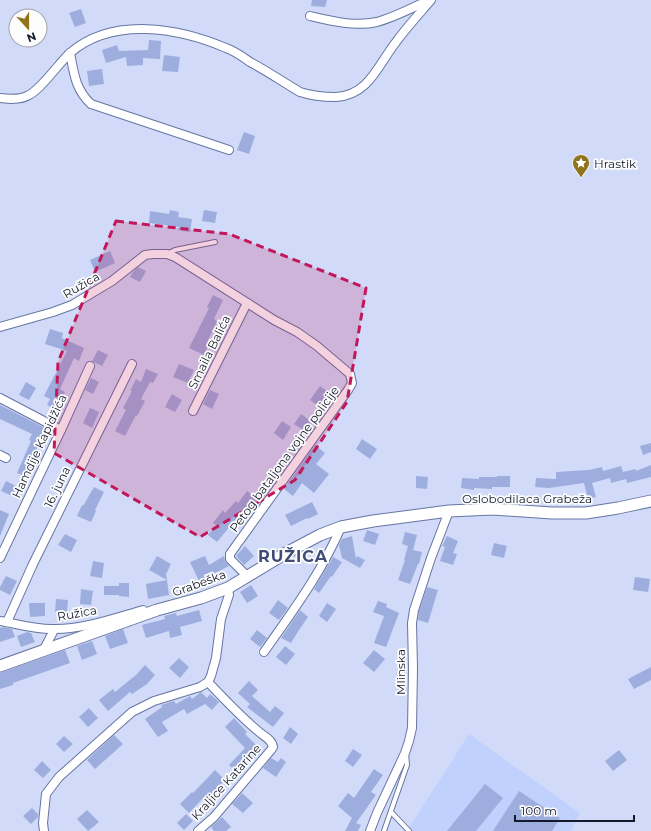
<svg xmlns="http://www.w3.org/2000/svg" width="651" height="831" font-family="Montserrat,sans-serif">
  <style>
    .built { fill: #c1d1fe }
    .building { fill: #9daede }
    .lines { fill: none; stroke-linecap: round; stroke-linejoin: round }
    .lane-casing { stroke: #6675a2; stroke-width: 6 }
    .street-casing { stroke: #6675a2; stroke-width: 10 }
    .secondary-casing { stroke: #6675a2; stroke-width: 13 }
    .lane { stroke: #fff; stroke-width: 4 }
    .street { stroke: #fff; stroke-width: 8 }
    .secondary { stroke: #fff; stroke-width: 11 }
    .marked { fill: #c2185b; fill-opacity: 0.2; stroke: #c2185b; stroke-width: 3; stroke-dasharray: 8 5; stroke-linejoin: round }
    .labels { text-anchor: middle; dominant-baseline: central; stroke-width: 3.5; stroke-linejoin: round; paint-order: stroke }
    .poi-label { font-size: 12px; fill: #141a2b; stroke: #fdfdfd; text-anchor: start }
    .street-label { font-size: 12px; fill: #141a2b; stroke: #fdfdfd }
    .district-label { font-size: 16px; font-weight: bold; letter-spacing: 1px; fill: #3f4c76; stroke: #fdfdfd }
  </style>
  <rect width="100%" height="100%" fill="#d1dbf9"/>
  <!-- built -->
  <polygon class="built" points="469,734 580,813 571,831 407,831"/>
  <!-- building -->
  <g class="building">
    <polygon points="312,0 327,0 325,7 311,6"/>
    <polygon points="81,9 86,23 75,27 69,13"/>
    <polygon points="149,40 161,41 160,59 143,58 143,65 127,66 126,57 106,63 102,50 117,45 119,51 148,50"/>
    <polygon points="164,55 180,57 178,72 162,71"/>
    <polygon points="102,69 104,84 89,86 87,71"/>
    <polygon points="244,132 255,136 249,154 237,150"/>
    <polygon points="170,210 179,212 178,217 192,219 190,232 178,230 179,227 149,223 150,211 169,214"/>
    <polygon points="204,210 217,212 215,223 202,221"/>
    <polygon points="110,251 115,263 95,272 90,260"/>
    <polygon points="138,267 146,271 140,282 130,277 133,272"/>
    <polygon points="213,295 223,300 214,319 217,321 208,340 210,341 204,355 189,348 209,308 207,307"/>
    <polygon points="50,329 63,333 62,338 84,348 79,361 74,358 60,389 65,392 56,410 47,405 50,399 44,396 67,351 45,344"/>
    <polygon points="98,350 108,355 102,366 92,361"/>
    <polygon points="179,364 194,370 188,383 173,377"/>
    <polygon points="146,369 158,374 153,383 150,382 141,399 145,401 137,416 136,415 125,436 115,431 126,410 123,408 132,391 130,391 136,379 141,382"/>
    <polygon points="91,378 99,382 93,394 85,390"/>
    <polygon points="26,382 36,388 29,400 19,395"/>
    <polygon points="320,386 331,394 321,408 310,400"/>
    <polygon points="210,390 219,394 212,409 203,404"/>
    <polygon points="172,394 182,400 175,412 165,407"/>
    <polygon points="0,405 47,429 35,452 38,453 27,477 17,473 31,441 29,440 32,434 0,419"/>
    <polygon points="90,408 99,412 92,428 83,423"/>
    <polygon points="301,414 312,422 305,431 294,424"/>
    <polygon points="282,421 291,427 283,440 274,433"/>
    <polygon points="362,439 377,449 370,459 356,449"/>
    <polygon points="651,443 651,452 643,455 640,446"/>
    <polygon points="315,445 325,453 316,464 329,474 314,493 302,483 293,496 284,489"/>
    <polygon points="651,465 651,477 627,483 626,479 611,483 610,478 592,483 596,497 588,499 584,483 549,488 535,487 536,478 556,479 556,472 589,470 602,467 603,471 621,466 623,472 636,469 636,471"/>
    <polygon points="416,476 428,477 427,489 416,488"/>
    <polygon points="497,476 510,476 510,487 492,487 492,489 474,488 474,490 461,488 462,478 479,479 479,477 497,477"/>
    <polygon points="6,481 16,486 12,496 1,491"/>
    <polygon points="94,487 104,492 95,510 96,511 91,522 77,516 82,505 83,506"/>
    <polygon points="247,491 258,499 250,510 246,507 217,542 208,535 216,525 213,523 223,510 225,513 236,501 238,503"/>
    <polygon points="312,502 318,514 308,519 307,518 291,526 285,515"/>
    <polygon points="0,510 9,514 0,536"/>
    <polygon points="367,530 379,534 375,545 363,541"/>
    <polygon points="405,532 417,535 413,550 422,552 419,564 418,564 410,584 398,580 405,560 404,560 408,546 402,544"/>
    <polygon points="65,534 77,540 71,552 58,545"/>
    <polygon points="352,536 356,559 357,556 365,560 360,568 342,558 339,545 342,539"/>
    <polygon points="447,536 458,541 453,553 457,554 453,565 440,561 445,547 442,546"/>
    <polygon points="494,543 507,546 504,558 491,555"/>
    <polygon points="245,546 254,556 244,565 236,556"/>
    <polygon points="157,556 171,564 166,574 167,580 149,570"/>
    <polygon points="205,556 209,565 224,556 225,561 229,566 199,581 190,562"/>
    <polygon points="333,557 342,562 332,577 331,576 319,593 314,589"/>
    <polygon points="93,561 104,563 102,578 90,576"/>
    <polygon points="6,576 17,581 10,595 0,590 0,587"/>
    <polygon points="635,577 650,579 648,592 633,590"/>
    <polygon points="167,580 169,595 148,599 146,584"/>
    <polygon points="119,583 129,583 129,597 119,596 119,595 104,595 104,586 119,586"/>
    <polygon points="251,585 258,596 247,603 240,592"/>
    <polygon points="427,587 438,590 428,623 418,620 419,611"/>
    <polygon points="81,589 93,591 91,605 80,604"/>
    <polygon points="56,599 68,600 66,622 61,610 55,612"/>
    <polygon points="278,600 288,608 279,620 269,613"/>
    <polygon points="378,601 387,604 386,607 399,613 386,647 374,643 384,616 373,612"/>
    <polygon points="29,603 45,603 45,616 30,617"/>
    <polygon points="327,603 336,609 327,622 319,616"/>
    <polygon points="199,610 202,621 180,627 182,635 170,638 169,631 146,638 142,625 165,619 164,616 176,613 177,616"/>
    <polygon points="300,610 308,617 299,630 291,643 281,638"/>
    <polygon points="3,627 12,629 15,637 0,642 0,628"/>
    <polygon points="123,629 128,643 110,649 105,636"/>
    <polygon points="257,630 267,638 260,647 250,639"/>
    <polygon points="27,632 31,633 35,642 21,647 17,636"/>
    <polygon points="92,641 97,654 82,660 77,646"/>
    <polygon points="285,646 295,654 286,665 276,657"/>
    <polygon points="65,650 70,663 13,683 13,685 0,689 0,673"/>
    <polygon points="374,650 385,659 374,672 363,663"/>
    <polygon points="179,658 189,667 180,678 169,668"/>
    <polygon points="145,665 155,675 147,684 132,694 130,692 108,711 99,700 113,689 115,692 136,675"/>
    <polygon points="651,667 651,680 634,689 628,679"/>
    <polygon points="249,681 258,690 252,696 270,712 275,706 284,713 273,727 247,707 250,704 238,693"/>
    <polygon points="201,692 207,698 210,694 219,702 212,710 205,704 187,714 184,709 162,722 168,731 158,737 145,719 162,707 161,705 174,701 176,704 190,696 192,699"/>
    <polygon points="89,708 98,718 88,727 79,717"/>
    <polygon points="234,718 247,732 245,734 262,751 239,774 229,765 245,748 225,727"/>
    <polygon points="290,727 298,734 291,744 283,738"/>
    <polygon points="114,735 123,744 95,769 87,760"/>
    <polygon points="64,736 73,744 64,752 56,744"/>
    <polygon points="353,749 362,755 353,767 345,761"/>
    <polygon points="619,750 627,760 613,771 605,761"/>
    <polygon points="271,758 278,762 281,758 286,762 276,777 263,768"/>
    <polygon points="42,761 51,770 43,778 34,770"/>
    <polygon points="374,769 383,775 371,792 376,795 356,823 361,825 358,831 345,831 352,818 338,806 348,793 354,798"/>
    <polygon points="215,770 225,780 209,797 206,795 189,813 180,804 192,792 193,793"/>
    <polygon points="485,784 503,798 476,831 447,831"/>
    <polygon points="519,791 560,818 552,831 493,831"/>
    <polygon points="242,793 253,803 243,813 232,804"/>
    <polygon points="32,808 38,814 38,817 31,824 23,816"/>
    <polygon points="87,810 99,822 88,831 77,819"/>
    <polygon points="186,814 193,821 184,830 177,823"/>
    <polygon points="222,817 231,827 226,831 214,831 211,827"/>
  </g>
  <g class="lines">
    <defs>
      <g id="lane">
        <polyline points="167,254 175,250 215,242"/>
        <polyline points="391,812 409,831"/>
        <polyline points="384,831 407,765 406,753"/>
      </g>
      <g id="street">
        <path d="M 310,16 C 331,21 355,27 377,22 C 395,17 412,8 429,0"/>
        <path d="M 70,53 C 74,73 75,89 91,104 L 229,150"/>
        <path d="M 0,98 C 9,99 19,100 27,96 C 40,91 58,64 70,53 C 113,16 179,28 226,48 C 235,51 243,57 250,62 C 267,71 283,82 300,92 C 312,96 323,97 336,97 C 369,95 378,65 396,42 C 407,27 419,14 431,0"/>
        <polyline points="0,327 53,312 72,305 112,281 145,255 153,254 167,254 175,257 274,320 297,332 317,346 350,374 352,383 348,390 230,554 230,559 247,576"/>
        <polyline points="0,398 61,430"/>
        <polyline points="193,411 247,303"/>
        <polyline points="0,455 6,458"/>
        <polyline points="0,558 61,430 90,366"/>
        <path d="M 0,621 C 18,624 36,630 55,629 C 84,629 115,618 143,610"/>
        <polyline points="7,622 33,564 132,364"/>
        <polyline points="43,651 54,630"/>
        <path d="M 264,652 C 292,612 322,572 341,527"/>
        <polyline points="44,831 43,823 46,794 59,777 132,712 154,701 200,687 208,682 211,676 216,658 221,619 229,595 228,588"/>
        <path d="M 198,831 L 214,817 L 271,750 L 273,747 C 272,739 263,736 258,731 C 240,716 224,699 208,682"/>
        <polyline points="370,831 377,813 405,753 409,741 412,728 413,668 412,623 414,610 431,558 449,511"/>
      </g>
      <polyline id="secondary" points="0,666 157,610 201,598 228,588 286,553 320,535 341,527 373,521 449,511 493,509 552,513 586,513 618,508 651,501"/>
    </defs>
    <!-- lane casing -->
    <use href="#lane" class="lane-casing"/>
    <!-- street casing -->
    <use href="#street" class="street-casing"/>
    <!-- secondary casing -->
    <use href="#secondary" class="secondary-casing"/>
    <!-- lane -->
    <use href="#lane" class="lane"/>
    <!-- street -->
    <use href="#street" class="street"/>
    <!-- secondary -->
    <use href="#secondary" class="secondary"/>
  </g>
  <!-- marked area -->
  <path class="marked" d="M 116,221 L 229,234 L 366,288 L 347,402 L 295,480 L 200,537 L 54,453 L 58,362 Z"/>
  <!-- icons -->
  <defs>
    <symbol id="sight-pin" viewBox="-11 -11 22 30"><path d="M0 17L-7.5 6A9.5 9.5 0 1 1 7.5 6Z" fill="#907419" stroke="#fdfdfd"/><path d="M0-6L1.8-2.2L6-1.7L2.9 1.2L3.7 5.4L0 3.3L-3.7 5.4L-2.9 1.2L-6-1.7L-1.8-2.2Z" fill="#fff"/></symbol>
  </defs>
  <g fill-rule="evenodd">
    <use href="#sight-pin" x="571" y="153" width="20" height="27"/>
  </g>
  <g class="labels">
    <!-- poi labels -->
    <g class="poi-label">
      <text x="594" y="163">Hrastik</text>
    </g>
    <!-- street labels -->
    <g class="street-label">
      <text transform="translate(81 285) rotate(-30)">Ružica</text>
      <text transform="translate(209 352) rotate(-64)">Smaila Balića</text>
      <text transform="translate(39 446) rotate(-65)">Hamdije Kapidžića</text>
      <text transform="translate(284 459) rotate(-54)">Petog bataljona vojne policije</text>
      <text transform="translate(57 487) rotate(-64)">16. juna</text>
      <text x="527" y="498">Oslobodilaca Grabeža</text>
      <text transform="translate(199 583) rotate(-20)">Grabeška</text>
      <text transform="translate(77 613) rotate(-10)">Ružica</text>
      <text transform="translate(400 672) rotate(-90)">Mlinska</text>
      <text transform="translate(226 782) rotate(-48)">Kraljice Katarine</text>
    </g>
    <!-- district labels -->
    <g class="district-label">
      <text x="293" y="556">RUŽICA</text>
    </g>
  </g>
  <!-- north arrow -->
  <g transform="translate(28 28) rotate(159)"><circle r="19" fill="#fdfdfd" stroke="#a0a2a9"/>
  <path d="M0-3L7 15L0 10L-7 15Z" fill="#907419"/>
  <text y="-6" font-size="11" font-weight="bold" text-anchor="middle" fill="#141a2b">N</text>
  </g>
  <!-- scale -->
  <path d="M515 815v6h119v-6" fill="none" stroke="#141a2b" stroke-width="2"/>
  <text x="521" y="815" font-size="12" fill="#141a2b" stroke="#fdfdfd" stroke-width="3" paint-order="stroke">100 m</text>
</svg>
